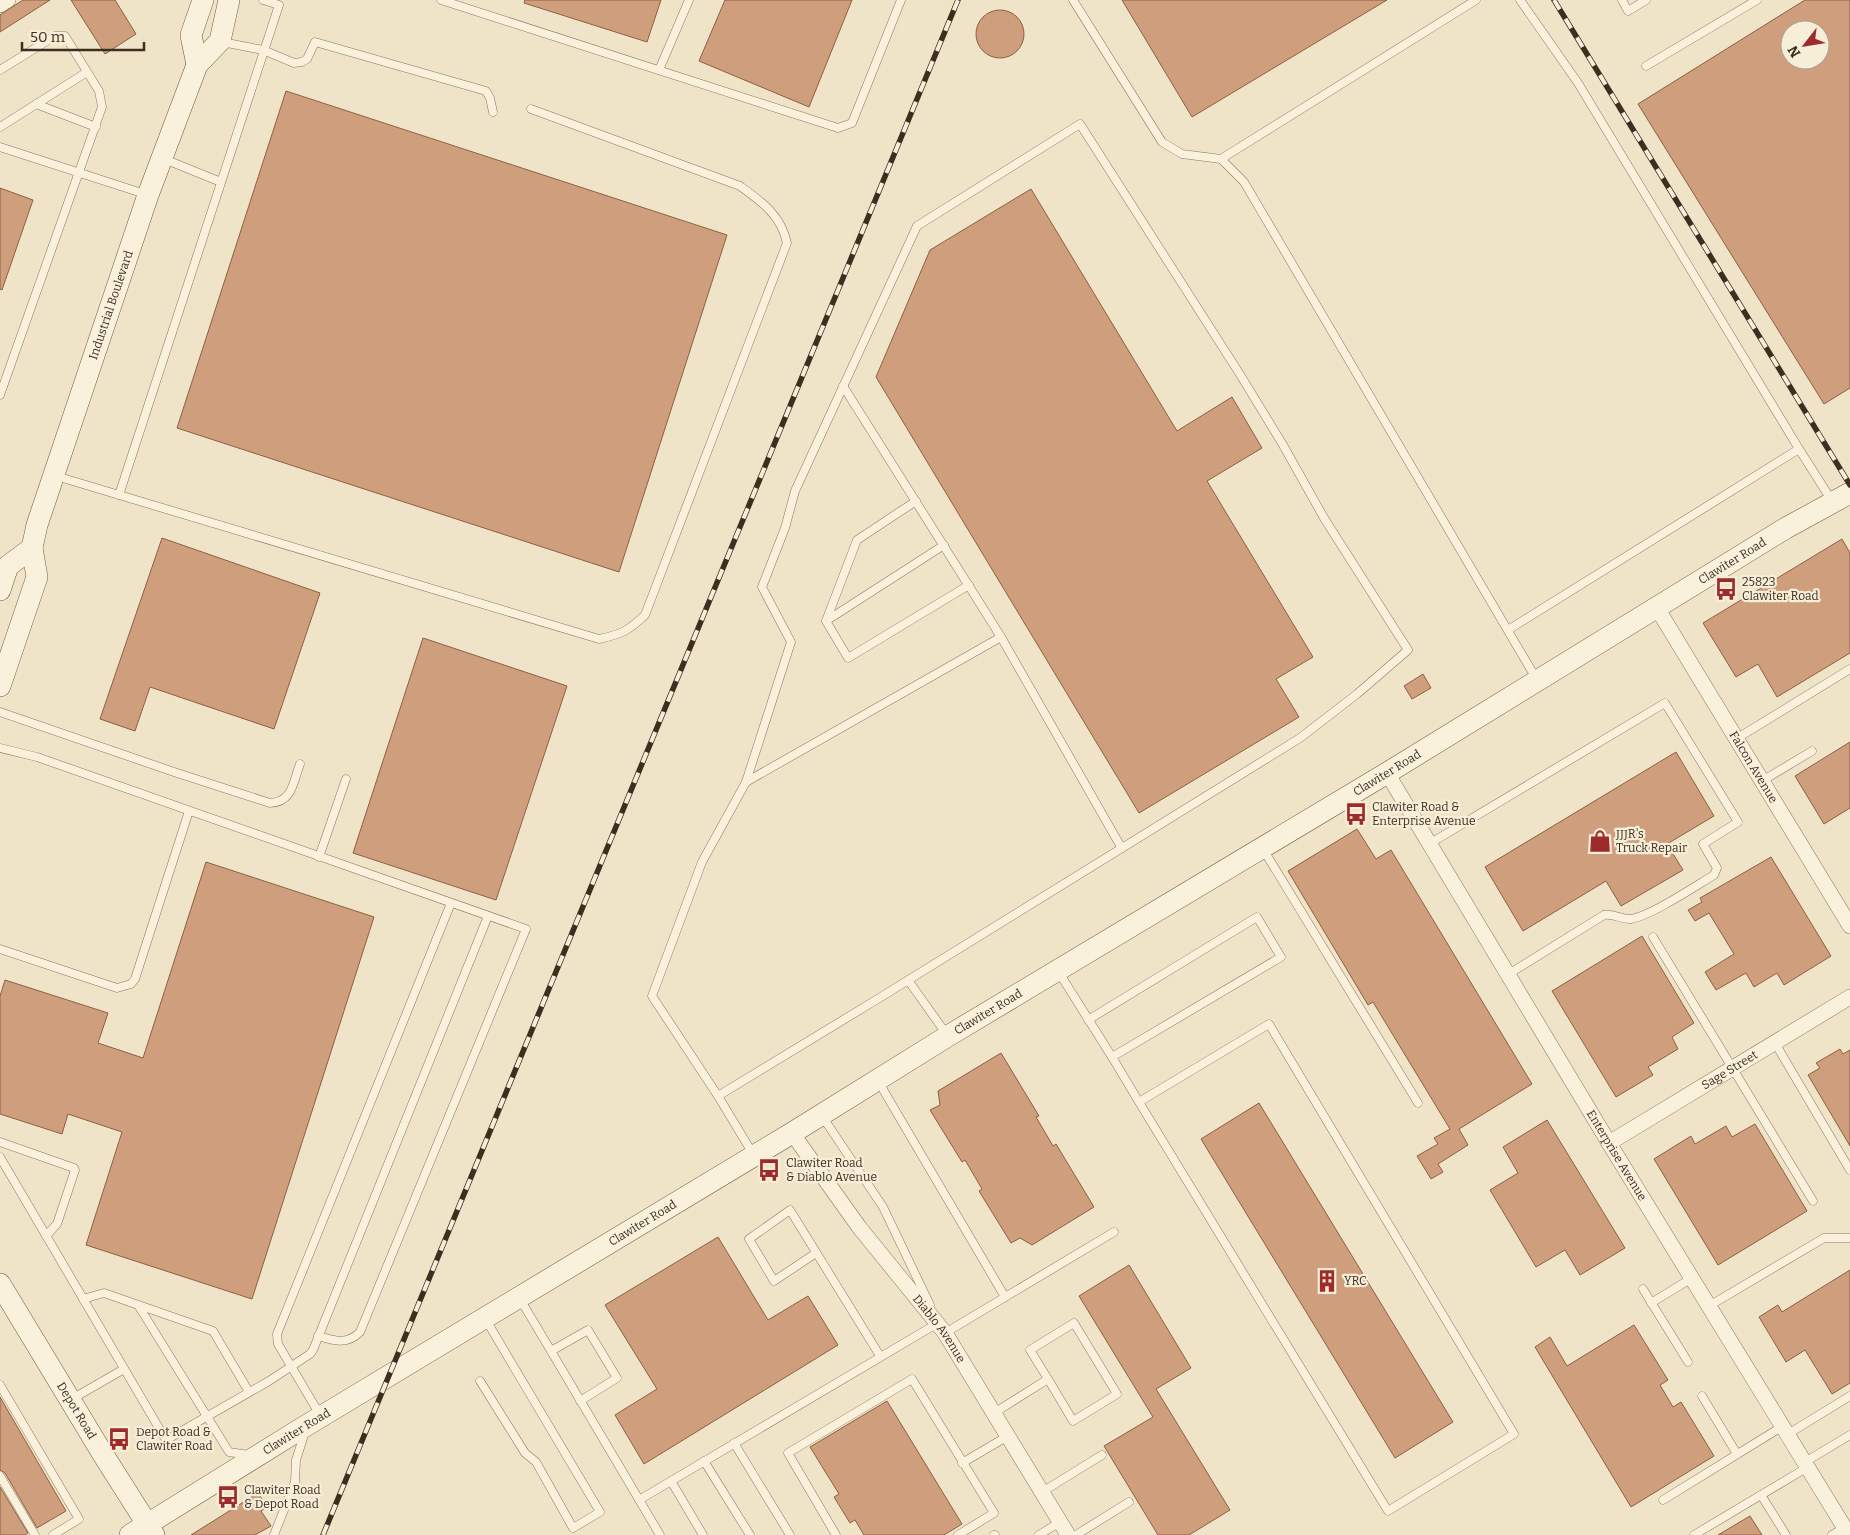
<svg xmlns="http://www.w3.org/2000/svg" width="1850" height="1535" font-family="Bitter,serif">
  <style>
    .building { fill: #cf9f7d; stroke: #8d5f41; fill-rule: evenodd }
    .lines { fill: none; stroke-linecap: round; stroke-linejoin: round }
    .lane-casing { stroke: #8d765c; stroke-width: 9 }
    .street-casing { stroke: #8d765c; stroke-width: 16 }
    .secondary-casing { stroke: #6f573f; stroke-width: 22 }
    .lane { stroke: #faf1dc; stroke-width: 8 }
    .street { stroke: #faf1dc; stroke-width: 15 }
    .secondary { stroke: #faf1dc; stroke-width: 21 }
    .rail-casing { stroke: #3d2e20; stroke-width: 5.5 }
    .rail { stroke: #f7eed8; stroke-width: 4; stroke-dasharray: 11; stroke-linecap: butt }
    .labels { text-anchor: middle; dominant-baseline: central; stroke-width: 4.5; stroke-linejoin: round; paint-order: stroke }
    .street-label { font-size: 12px; fill: #3d2e20; stroke: #f7eed8 }
    .poi-label { font-size: 12px; fill: #3d2e20; stroke: #f7eed8; text-anchor: start }
  </style>
  <rect width="100%" height="100%" fill="#f0e4c8"/>
  <!-- building -->
  <g class="building">
    <polygon points="23,0 50,0 0,32 0,15"/>
    <polygon points="71,0 115,0 136,34 105,54"/>
    <polygon points="525,0 661,0 647,42 524,3"/>
    <polygon points="725,0 852,0 809,107 699,61"/>
    <polygon points="1122,0 1387,0 1192,117"/>
    <path d="M 1805,0 L 1850,0 L 1850,388 L 1824,404 L 1638,104 ZM 1790,30 L 1820,30 L 1820,60 L 1790,60 Z"/>
    <circle cx="1000" cy="34" r="24"/>
    <polygon points="286,91 727,235 619,572 177,428"/>
    <polygon points="0,188 33,200 2,290 0,289"/>
    <polygon points="1031,189 1177,431 1232,397 1262,448 1207,481 1313,657 1276,679 1299,717 1139,813 876,377 930,250"/>
    <polygon points="162,538 320,593 274,729 150,687 135,731 100,719"/>
    <polygon points="1842,539 1850,553 1850,653 1777,697 1758,664 1736,677 1703,623"/>
    <polygon points="423,638 567,686 496,900 353,853"/>
    <polygon points="1423,674 1431,688 1412,699 1404,686"/>
    <polygon points="1850,742 1850,808 1824,824 1795,776"/>
    <polygon points="1676,752 1714,816 1667,844 1683,870 1621,906 1606,881 1523,931 1485,867"/>
    <polygon points="1357,829 1376,859 1391,850 1532,1084 1459,1129 1468,1145 1438,1164 1443,1172 1431,1179 1417,1156 1438,1144 1434,1138 1450,1129 1373,1002 1368,1005 1288,871"/>
    <polygon points="1771,857 1831,956 1784,985 1777,973 1754,987 1746,973 1716,990 1705,972 1734,954 1709,913 1695,921 1688,910 1702,902 1700,898"/>
    <polygon points="206,862 374,917 252,1299 86,1245 122,1132 68,1114 62,1134 0,1114 0,996 5,980 108,1013 98,1043 143,1058"/>
    <polygon points="1642,936 1694,1023 1672,1037 1678,1049 1648,1067 1653,1075 1616,1097 1552,991"/>
    <polygon points="1840,1049 1843,1054 1850,1050 1850,1146 1808,1075 1820,1068 1816,1063"/>
    <polygon points="1001,1053 1039,1116 1036,1117 1053,1146 1056,1144 1094,1207 1032,1245 1020,1238 1011,1243 979,1191 982,1189 965,1160 962,1162 930,1110 940,1105 938,1091"/>
    <polygon points="1259,1103 1453,1422 1395,1458 1201,1139"/>
    <polygon points="1547,1120 1625,1248 1580,1275 1565,1250 1536,1267 1490,1190 1518,1173 1503,1147"/>
    <polygon points="1755,1124 1807,1211 1718,1265 1654,1159 1691,1136 1695,1144 1726,1126 1732,1137"/>
    <polygon points="718,1237 768,1320 808,1296 838,1345 644,1464 615,1415 657,1389 605,1305"/>
    <polygon points="1129,1265 1191,1368 1156,1389 1230,1510 1189,1535 1158,1535 1104,1446 1153,1417 1079,1296"/>
    <polygon points="1850,1270 1850,1383 1832,1394 1805,1350 1786,1362 1759,1317 1778,1305 1782,1312"/>
    <polygon points="1634,1325 1668,1380 1660,1385 1673,1407 1681,1402 1714,1456 1631,1507 1535,1347 1550,1337 1567,1366"/>
    <polygon points="0,1397 66,1511 37,1528 5,1473 0,1470"/>
    <polygon points="887,1401 962,1524 944,1535 864,1535 855,1520 850,1523 834,1497 839,1494 810,1447"/>
    <polygon points="0,1487 28,1533 25,1535 0,1535"/>
    <polygon points="258,1493 267,1507 261,1511 271,1526 255,1535 191,1535"/>
    <polygon points="1750,1516 1762,1535 1718,1535"/>
  </g>
  <g class="lines">
    <defs>
      <g id="lane">
        <polyline points="441,0 838,128 852,123 901,0"/>
        <polyline points="1073,0 1162,142 1182,154 1221,159 1244,182 1537,680"/>
        <polyline points="1520,0 1578,83 1799,449 1832,501"/>
        <polyline points="1622,0 1628,11 1646,0"/>
        <polyline points="222,42 263,50 294,63 302,62 307,59 315,42 486,91 490,98 493,112"/>
        <polyline points="1646,66 1757,0"/>
        <polyline points="0,70 55,36 65,36 99,91 102,107 0,395"/>
        <polyline points="659,70 689,0"/>
        <polyline points="36,104 96,127"/>
        <polyline points="0,127 87,72"/>
        <polyline points="0,147 148,195"/>
        <polyline points="164,159 221,182"/>
        <polyline points="1221,159 1476,0"/>
        <polyline points="843,386 1001,637 1121,847"/>
        <path d="M 56,476 L 599,639 C 622,634 628,631 645,615 L 787,243 C 781,215 762,202 740,186 L 531,109"/>
        <polyline points="119,495 279,5 263,0"/>
        <polyline points="916,501 857,540 826,621 848,658 969,585"/>
        <polyline points="826,621 944,545"/>
        <polyline points="1508,630 1799,449"/>
        <path d="M 0,712 L 177,773 L 270,803 C 293,802 293,782 300,764"/>
        <polyline points="1736,739 1850,669"/>
        <path d="M 0,748 L 37,757 L 526,929 L 360,1332 C 347,1345 335,1341 318,1336"/>
        <polyline points="1762,781 1812,751"/>
        <polyline points="746,782 1001,637"/>
        <path d="M 1429,844 L 1665,703 L 1738,822 L 1703,844 L 1717,868 L 1714,875 C 1694,887 1652,915 1631,919 C 1621,920 1614,913 1604,915 L 1507,975"/>
        <polyline points="1263,849 1418,1103"/>
        <polyline points="319,857 346,779"/>
        <polyline points="1653,937 1813,1201"/>
        <polyline points="0,949 117,988 131,984 135,979 189,811"/>
        <polyline points="1058,971 1112,1057 1281,957 1257,917 1088,1020"/>
        <polyline points="908,980 947,1035"/>
        <polyline points="1775,1043 1850,1170"/>
        <polyline points="1112,1057 1139,1102 1388,1511 1514,1434 1269,1024 1139,1102"/>
        <polyline points="878,1081 1005,1297"/>
        <polyline points="718,1096 876,1000 1300,738 1357,694 1408,650 1324,518 1283,445 1241,376 1080,124 917,226 795,491 785,528 762,587 791,642 746,782 702,862 652,996 718,1096 753,1154"/>
        <polyline points="822,1116 883,1207 930,1305"/>
        <polyline points="0,1142 74,1168 75,1170 57,1224 46,1236"/>
        <polyline points="0,1157 166,1440 269,1381 310,1354 313,1350 488,916"/>
        <polyline points="816,1253 774,1281 749,1239 790,1210 880,1356"/>
        <polyline points="1643,1289 1688,1362"/>
        <polyline points="83,1299 104,1293 213,1331 249,1392"/>
        <polyline points="520,1299 551,1351"/>
        <polyline points="1651,1303 1692,1278"/>
        <polyline points="138,1305 229,1452 249,1455"/>
        <polyline points="1709,1306 1824,1238 1850,1238"/>
        <polyline points="945,1333 1114,1232"/>
        <polyline points="480,1381 525,1453 536,1462 573,1528 600,1512 486,1320"/>
        <polyline points="0,1385 79,1519 53,1535"/>
        <polyline points="1702,1396 1737,1454"/>
        <polyline points="72,1399 124,1369"/>
        <polyline points="580,1401 617,1378 588,1330 551,1351 660,1535"/>
        <polyline points="994,1413 1048,1379 1030,1350 1074,1323 1117,1394 1073,1421 1048,1379"/>
        <polyline points="320,1415 278,1344 277,1334 451,903"/>
        <polyline points="1788,1434 1850,1396"/>
        <polyline points="734,1443 790,1535"/>
        <polyline points="704,1461 750,1535"/>
        <polyline points="1805,1462 1850,1435"/>
        <polyline points="962,1463 1008,1436"/>
        <polyline points="0,1476 35,1535"/>
        <polyline points="671,1481 703,1535"/>
        <polyline points="1042,1492 1102,1455"/>
        <polyline points="1761,1495 1786,1535"/>
        <polyline points="639,1500 938,1323"/>
        <polyline points="1663,1500 1783,1426"/>
        <polyline points="274,1535 295,1482 296,1460 305,1432"/>
        <polyline points="836,1535 788,1453 912,1379 994,1513 958,1535"/>
        <polyline points="994,1535 995,1535"/>
        <polyline points="1039,1535 1060,1522"/>
        <polyline points="1076,1535 1129,1502"/>
        <polyline points="1694,1535 1808,1467"/>
        <polyline points="1832,1535 1844,1528"/>
      </g>
      <g id="street">
        <polyline points="0,5 8,0"/>
        <path id="s1" d="M 1657,608 L 1850,926"/>
        <path id="s2" d="M 1387,773 L 1609,1143 L 1849,1535"/>
        <path id="s3" d="M 792,1133 L 859,1227 L 945,1333 L 1068,1535"/>
        <path id="s4" d="M 1609,1143 L 1850,997"/>
      </g>
      <g id="secondary">
        <polyline points="197,65 191,35 203,0"/>
        <polyline points="0,590 8,566 32,548"/>
        <path id="s5" d="M 0,686 L 37,577 L 32,548 L 37,525 L 148,195 L 197,65 L 220,41 L 229,0"/>
        <path id="s6" d="M 0,1284 L 104,1456 L 154,1535"/>
        <path id="s7" d="M 130,1535 L 307,1425 L 792,1133 L 948,1036 L 1387,773 L 1786,528 L 1850,493"/>
      </g>
    </defs>
    <!-- lane casing -->
    <use href="#lane" class="lane-casing"/>
    <!-- street casing -->
    <use href="#street" class="street-casing"/>
    <!-- secondary casing -->
    <use href="#secondary" class="secondary-casing"/>
    <!-- lane -->
    <use href="#lane" class="lane"/>
    <!-- street -->
    <use href="#street" class="street"/>
    <!-- secondary -->
    <use href="#secondary" class="secondary"/>
    <defs>
      <g id="rail">
        <polyline points="1554,0 1850,485"/>
        <polyline points="323,1535 958,0"/>
      </g>
    </defs>
    <!-- rail casing -->
    <use href="#rail" class="rail-casing"/>
    <!-- rail -->
    <use href="#rail" class="rail"/>
  </g>
  <!-- icons -->
  <defs>
    <symbol id="bus-bare" viewBox="-9 -9 18 18"><path d="M-5-6H5V4H4V6H2V4H-2V6H-4V4H-5ZM-3.5-4V0h7V-4ZM-3.5 1.2v1.5H-2V1.2ZM2 1.2v1.5H3.5V1.2Z" fill="#9e2a2b" stroke="#f7eed8" stroke-width="2.5" paint-order="stroke"/></symbol>
    <symbol id="shop-bare" viewBox="-9 -9 18 18"><path d="M-5-2.5h2.3a2.7 3.5 0 0 1 5.4 0H5L5.5 6h-11ZM-1.5-2.5h3a1.5 2.3 0 0 0-3 0Z" fill="#9e2a2b" stroke="#f7eed8" stroke-width="2.5" paint-order="stroke"/></symbol>
    <symbol id="building-bare" viewBox="-9 -9 18 18"><path d="M-4-6H4V6H1V3H-1V6H-4ZM-2.5-4.3h1.7v1.8h-1.7ZM.8-4.3h1.7v1.8H.8ZM-2.5-1h1.7V.8h-1.7ZM.8-1h1.7V.8H.8Z" fill="#9e2a2b" stroke="#f7eed8" stroke-width="2.5" paint-order="stroke"/></symbol>
  </defs>
  <g fill-rule="evenodd">
    <use href="#bus-bare" x="1710" y="573" width="32" height="32"/>
    <use href="#bus-bare" x="1340" y="798" width="32" height="32"/>
    <use href="#shop-bare" x="1584" y="825" width="32" height="32"/>
    <use href="#bus-bare" x="753" y="1154" width="32" height="32"/>
    <use href="#building-bare" x="1311" y="1265" width="32" height="32"/>
    <use href="#bus-bare" x="103" y="1423" width="32" height="32"/>
    <use href="#bus-bare" x="212" y="1481" width="32" height="32"/>
  </g>
  <g class="labels">
    <!-- street labels -->
    <g class="street-label">
      <text stroke="none"><textPath href="#s5" startOffset="400">Industrial Boulevard</textPath></text>
      <text stroke="none"><textPath href="#s7" startOffset="1875">Clawiter Road</textPath></text>
      <text stroke="none"><textPath href="#s1" startOffset="186">Falcon Avenue</textPath></text>
      <text stroke="none"><textPath href="#s7" startOffset="1470">Clawiter Road</textPath></text>
      <text stroke="none"><textPath href="#s7" startOffset="1005">Clawiter Road</textPath></text>
      <text stroke="none"><textPath href="#s4" startOffset="141">Sage Street</textPath></text>
      <text stroke="none"><textPath href="#s2" startOffset="446">Enterprise Avenue</textPath></text>
      <text stroke="none"><textPath href="#s7" startOffset="600">Clawiter Road</textPath></text>
      <text stroke="none"><textPath href="#s3" startOffset="245">Diablo Avenue</textPath></text>
      <text stroke="none"><textPath href="#s6" startOffset="148">Depot Road</textPath></text>
      <text stroke="none"><textPath href="#s7" startOffset="196">Clawiter Road</textPath></text>
    </g>
    <!-- poi labels -->
    <g class="poi-label">
      <text x="1742" y="582">25823<tspan x="1742" dy="14">Clawiter Road</tspan></text>
      <text x="1372" y="807">Clawiter Road &amp;<tspan x="1372" dy="14">Enterprise Avenue</tspan></text>
      <text x="1616" y="834">JJJR's<tspan x="1616" dy="14">Truck Repair</tspan></text>
      <text x="786" y="1163">Clawiter Road<tspan x="786" dy="14">&amp; Diablo Avenue</tspan></text>
      <text x="1344" y="1281">YRC</text>
      <text x="136" y="1432">Depot Road &amp;<tspan x="136" dy="14">Clawiter Road</tspan></text>
      <text x="244" y="1490">Clawiter Road<tspan x="244" dy="14">&amp; Depot Road</tspan></text>
    </g>
  </g>
  <!-- north arrow -->
  <g transform="translate(1805 45) rotate(239)"><circle r="24" fill="#f7eed8" stroke="#ada18e"/>
  <path d="M0-4L9 19L0 12L-9 19Z" fill="#9e2a2b"/>
  <text y="-8" font-size="14" font-weight="bold" text-anchor="middle" fill="#3d2e20">N</text>
  </g>
  <!-- scale -->
  <path d="M22 42v8h122v-8" fill="none" stroke="#3d2e20" stroke-width="2.5"/>
  <text x="30" y="42" font-size="15" fill="#3d2e20" stroke="#f7eed8" stroke-width="4" paint-order="stroke">50 m</text>
</svg>
